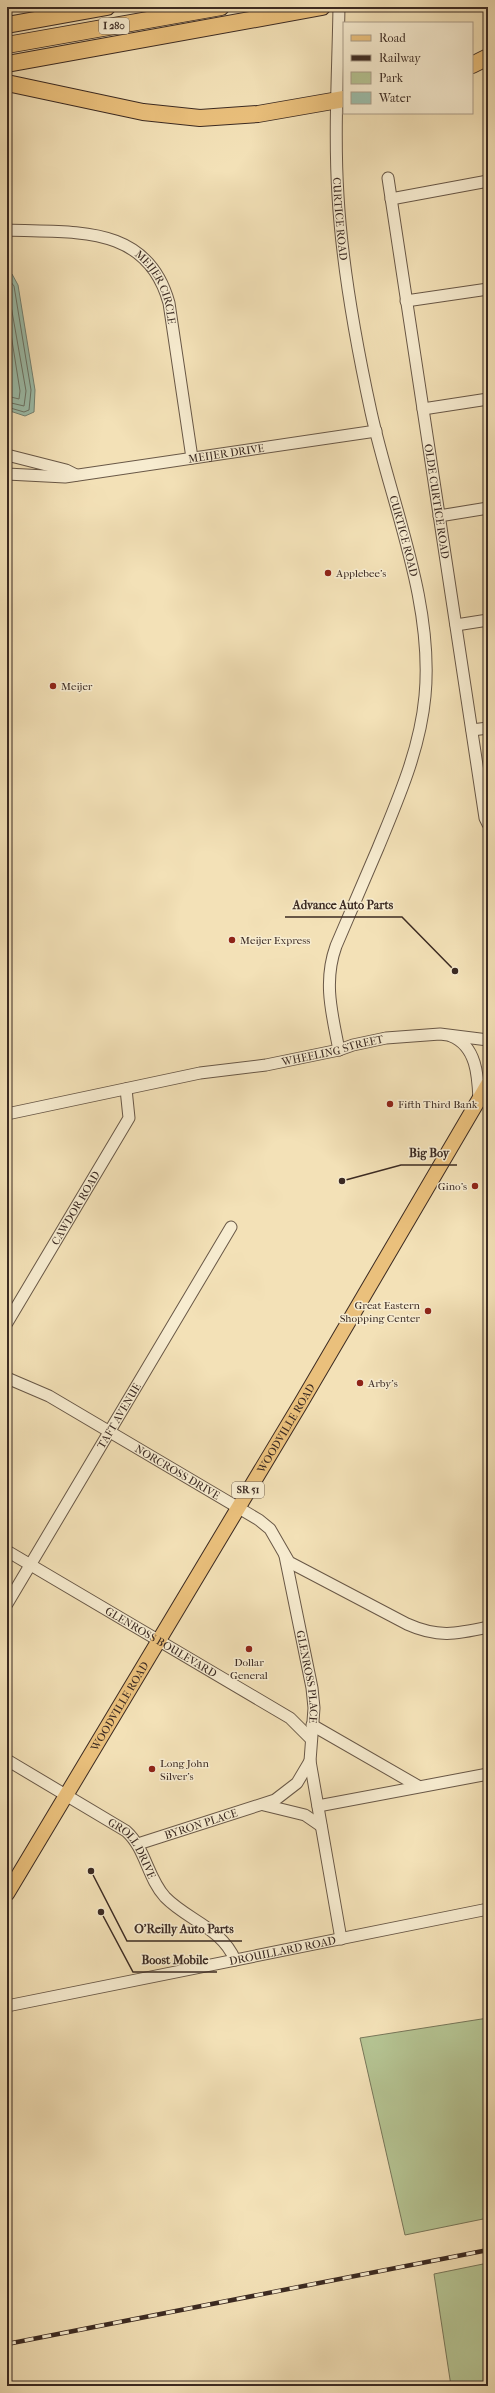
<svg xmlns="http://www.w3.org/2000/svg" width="495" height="2393" font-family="'IM FELL French Canon',serif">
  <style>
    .green { fill: #b5c493; stroke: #78775a }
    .water { fill: #9cbeab; stroke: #758374 }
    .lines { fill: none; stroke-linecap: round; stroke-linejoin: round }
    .shore { stroke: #6c7466; stroke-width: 1 }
    .minor-casing { stroke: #695847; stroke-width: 13 }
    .major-casing { stroke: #3b2a22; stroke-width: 16 }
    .highway-casing { stroke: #3b2a22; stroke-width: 18 }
    .minor { stroke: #f7ecd0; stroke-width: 11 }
    .major { stroke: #eac07c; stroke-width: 14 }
    .highway { stroke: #eac07c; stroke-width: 16 }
    .rail-casing { stroke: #3b2a22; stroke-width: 4.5 }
    .rail { stroke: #f7ecd0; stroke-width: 3; stroke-dasharray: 9; stroke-linecap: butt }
    .poi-dot { fill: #8f2418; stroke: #f7ecd0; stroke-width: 1.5 }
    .labels { text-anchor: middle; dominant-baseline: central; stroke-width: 3; stroke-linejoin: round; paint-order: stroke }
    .shield { fill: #f7ecd0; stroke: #736456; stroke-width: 1 }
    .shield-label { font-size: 10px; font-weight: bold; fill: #3b2a22 }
    .street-label { font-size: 11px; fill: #3b2a22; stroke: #f7ecd0 }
    .poi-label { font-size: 11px; fill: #3b2a22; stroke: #f7ecd0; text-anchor: start }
    .leader { fill: none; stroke: #3b2a22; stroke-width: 1.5 }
    .callout-dot { fill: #3b2a22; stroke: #f7ecd0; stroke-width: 1.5 }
    .callout-label { font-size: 12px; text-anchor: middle; font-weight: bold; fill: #3b2a22; stroke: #f7ecd0; stroke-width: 3; stroke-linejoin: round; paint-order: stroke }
  </style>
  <rect width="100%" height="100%" fill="#f3e1b7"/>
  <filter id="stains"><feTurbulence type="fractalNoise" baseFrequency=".005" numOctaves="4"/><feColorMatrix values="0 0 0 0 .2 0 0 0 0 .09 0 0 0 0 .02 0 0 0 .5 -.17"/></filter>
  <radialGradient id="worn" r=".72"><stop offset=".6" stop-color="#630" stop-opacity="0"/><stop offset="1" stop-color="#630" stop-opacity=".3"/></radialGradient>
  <!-- green -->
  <g class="green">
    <polygon points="488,2018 488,2218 405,2235 360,2038"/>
    <polygon points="488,2263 488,2386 451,2386 434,2274"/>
  </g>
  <!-- water -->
  <polygon class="water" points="7,273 12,274 18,285 35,390 34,412 25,416 7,410"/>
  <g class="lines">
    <!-- shore -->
    <g class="shore">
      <polyline points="7,277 14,286 31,390 29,410 24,412 7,407"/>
      <polyline points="7,283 26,391 24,406 7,402"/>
      <polyline points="7,309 20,391 19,399 7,396"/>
    </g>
    <defs>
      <g id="minor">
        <path id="s1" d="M 339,7 C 338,70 334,133 338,196 C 342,265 356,343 371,412 C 391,503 434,602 425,696 C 420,750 398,799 378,848 C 364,881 350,914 336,946 C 323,982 332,1014 339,1050"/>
        <path id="s2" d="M 388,178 L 485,818 L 488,824"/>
        <polyline points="391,199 488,181"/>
        <path id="s3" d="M 7,230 C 74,233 147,223 169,303 L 192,458"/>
        <polyline points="406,301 488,289"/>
        <polyline points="423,409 488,399"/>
        <polyline points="7,455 66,470 76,475"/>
        <path id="s4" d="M 7,474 L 65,477 L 376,431"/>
        <polyline points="439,516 488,508"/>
        <polyline points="456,625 488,620"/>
        <polyline points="472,730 488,728"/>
        <path d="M 451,1036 C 477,1046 478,1077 479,1100"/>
        <path id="s5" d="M 7,1114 L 200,1073 L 266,1065 L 339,1050 L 353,1045 L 386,1038 L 440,1034 L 488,1040"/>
        <path id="s6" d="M 7,1323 L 129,1118 L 126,1089"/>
        <path id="s7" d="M 7,1378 L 49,1396 L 259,1520 L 270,1529 L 289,1562 L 407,1624 C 438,1638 456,1634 488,1627"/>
        <path id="s8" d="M 7,1551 L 290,1718 L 310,1738"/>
        <path id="s9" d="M 285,1556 L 312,1688 L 314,1708 L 310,1761 L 341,1939"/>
        <path id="s10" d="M 7,1604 L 231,1227"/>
        <polyline points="312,1725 418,1786"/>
        <path id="s11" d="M 7,1760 L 126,1831 C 146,1849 147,1877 165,1897 C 187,1920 222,1928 235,1960"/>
        <polyline points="264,1805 305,1815 321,1826"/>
        <polyline points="318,1806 488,1774"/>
        <path id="s12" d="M 138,1844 L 275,1800 L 297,1783 L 310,1761"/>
        <path id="s13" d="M 7,2006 L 488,1909"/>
      </g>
      <g id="major">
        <path id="s14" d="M 7,1894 L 301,1403 L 488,1084"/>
      </g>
      <g id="highway">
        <polyline points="7,25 107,7"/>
        <polyline points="7,45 221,7"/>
        <polyline points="7,64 322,7"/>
        <polyline points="472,65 488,57"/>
        <polyline points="7,83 143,112 200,118 258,114 344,99"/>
      </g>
    </defs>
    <!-- minor casing -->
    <use href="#minor" class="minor-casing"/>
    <!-- major casing -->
    <use href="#major" class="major-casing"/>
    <!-- highway casing -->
    <use href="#highway" class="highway-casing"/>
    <!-- minor -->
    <use href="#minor" class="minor"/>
    <!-- major -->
    <use href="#major" class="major"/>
    <!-- highway -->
    <use href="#highway" class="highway"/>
    <defs>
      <polyline id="rail" points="7,2344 488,2250"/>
    </defs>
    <!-- rail casing -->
    <use href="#rail" class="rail-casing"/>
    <!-- rail -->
    <use href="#rail" class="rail"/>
  </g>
  <!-- markers -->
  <g class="poi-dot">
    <circle cx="328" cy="573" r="4"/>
    <circle cx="53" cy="686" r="4"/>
    <circle cx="232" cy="940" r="4"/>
    <circle cx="390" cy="1104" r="4"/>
    <circle cx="475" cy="1186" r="4"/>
    <circle cx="428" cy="1311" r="4"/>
    <circle cx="360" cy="1383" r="4"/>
    <circle cx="249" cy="1649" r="4"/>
    <circle cx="152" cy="1769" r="4"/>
  </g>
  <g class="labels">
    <!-- shield labels -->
    <g class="shield">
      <rect x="99" y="18" width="30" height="16" rx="3"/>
      <rect x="232" y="1482" width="32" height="16" rx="3"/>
    </g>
    <g class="shield-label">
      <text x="114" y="26">I 280</text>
      <text x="248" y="1490">SR 51</text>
    </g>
    <!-- street labels -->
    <g class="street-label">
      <text stroke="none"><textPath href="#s1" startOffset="212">CURTICE ROAD</textPath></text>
      <text stroke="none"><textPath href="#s3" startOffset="175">MEIJER CIRCLE</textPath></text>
      <text stroke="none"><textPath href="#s4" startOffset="221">MEIJER DRIVE</textPath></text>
      <text stroke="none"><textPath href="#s2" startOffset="327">OLDE CURTICE ROAD</textPath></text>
      <text stroke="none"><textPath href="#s1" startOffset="536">CURTICE ROAD</textPath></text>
      <text stroke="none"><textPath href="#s5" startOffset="332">WHEELING STREET</textPath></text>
      <text stroke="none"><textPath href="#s6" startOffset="134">CAWDOR ROAD</textPath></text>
      <text stroke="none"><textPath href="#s10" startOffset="219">TAFT AVENUE</textPath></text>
      <text stroke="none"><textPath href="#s14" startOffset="543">WOODVILLE ROAD</textPath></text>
      <text stroke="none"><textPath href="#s7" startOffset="195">NORCROSS DRIVE</textPath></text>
      <text stroke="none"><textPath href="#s8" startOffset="179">GLENROSS BOULEVARD</textPath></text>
      <text stroke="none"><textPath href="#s9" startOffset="123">GLENROSS PLACE</textPath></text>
      <text stroke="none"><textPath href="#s14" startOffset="219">WOODVILLE ROAD</textPath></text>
      <text stroke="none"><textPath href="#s12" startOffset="66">BYRON PLACE</textPath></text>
      <text stroke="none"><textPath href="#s11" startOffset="156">GROLL DRIVE</textPath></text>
      <text stroke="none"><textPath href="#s13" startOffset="281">DROUILLARD ROAD</textPath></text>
    </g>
    <!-- poi labels -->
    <g class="poi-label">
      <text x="336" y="573">Applebee's</text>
      <text x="61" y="686">Meijer</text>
      <text x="240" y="940">Meijer Express</text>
      <text x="398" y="1104">Fifth Third Bank</text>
      <text x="467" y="1186" text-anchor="end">Gino's</text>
      <text x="420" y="1305" text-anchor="end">Great Eastern<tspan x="420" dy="13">Shopping Center</tspan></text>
      <text x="368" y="1383">Arby's</text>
      <text x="249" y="1662" text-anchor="middle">Dollar<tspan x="249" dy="13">General</tspan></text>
      <text x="160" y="1763">Long John<tspan x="160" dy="13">Silver's</tspan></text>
    </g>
  </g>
  <!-- callouts -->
  <path class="leader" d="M455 971L402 917H285M342 1181L401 1165H457M91 1871L127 1941H242M101 1912L133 1972H217"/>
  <g class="callout-dot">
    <circle cx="455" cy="971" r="4"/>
    <circle cx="342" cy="1181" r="4"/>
    <circle cx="91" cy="1871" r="4"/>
    <circle cx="101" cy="1912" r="4"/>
  </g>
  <g class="callout-label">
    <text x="343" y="909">Advance Auto Parts</text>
    <text x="429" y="1157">Big Boy</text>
    <text x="184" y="1933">O'Reilly Auto Parts</text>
    <text x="175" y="1964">Boost Mobile</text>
  </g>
  <!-- margin -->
  <rect width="495" height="2393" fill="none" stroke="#f3e1b7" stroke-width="24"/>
  <rect x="8" y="8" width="479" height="2377" fill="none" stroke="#3b2a22" stroke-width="2"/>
  <rect x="12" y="12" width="471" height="2369" fill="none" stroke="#3b2a22"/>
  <!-- legend -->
  <rect x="343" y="22" width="130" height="92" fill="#f7ecd0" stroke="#ac9e8a"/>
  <rect x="351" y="35" width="20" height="6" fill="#eac07c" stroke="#ac9e8a"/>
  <text x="379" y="42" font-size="12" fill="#3b2a22">Road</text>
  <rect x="351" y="55" width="20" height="6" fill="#3b2a22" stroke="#ac9e8a"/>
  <text x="379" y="62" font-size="12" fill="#3b2a22">Railway</text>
  <rect x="351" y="72" width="20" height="12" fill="#b5c493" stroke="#ac9e8a"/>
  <text x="379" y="82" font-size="12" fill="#3b2a22">Park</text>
  <rect x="351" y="92" width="20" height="12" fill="#9cbeab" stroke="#ac9e8a"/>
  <text x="379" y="102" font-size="12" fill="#3b2a22">Water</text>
  <rect width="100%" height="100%" filter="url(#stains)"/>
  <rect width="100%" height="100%" fill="url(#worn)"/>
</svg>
